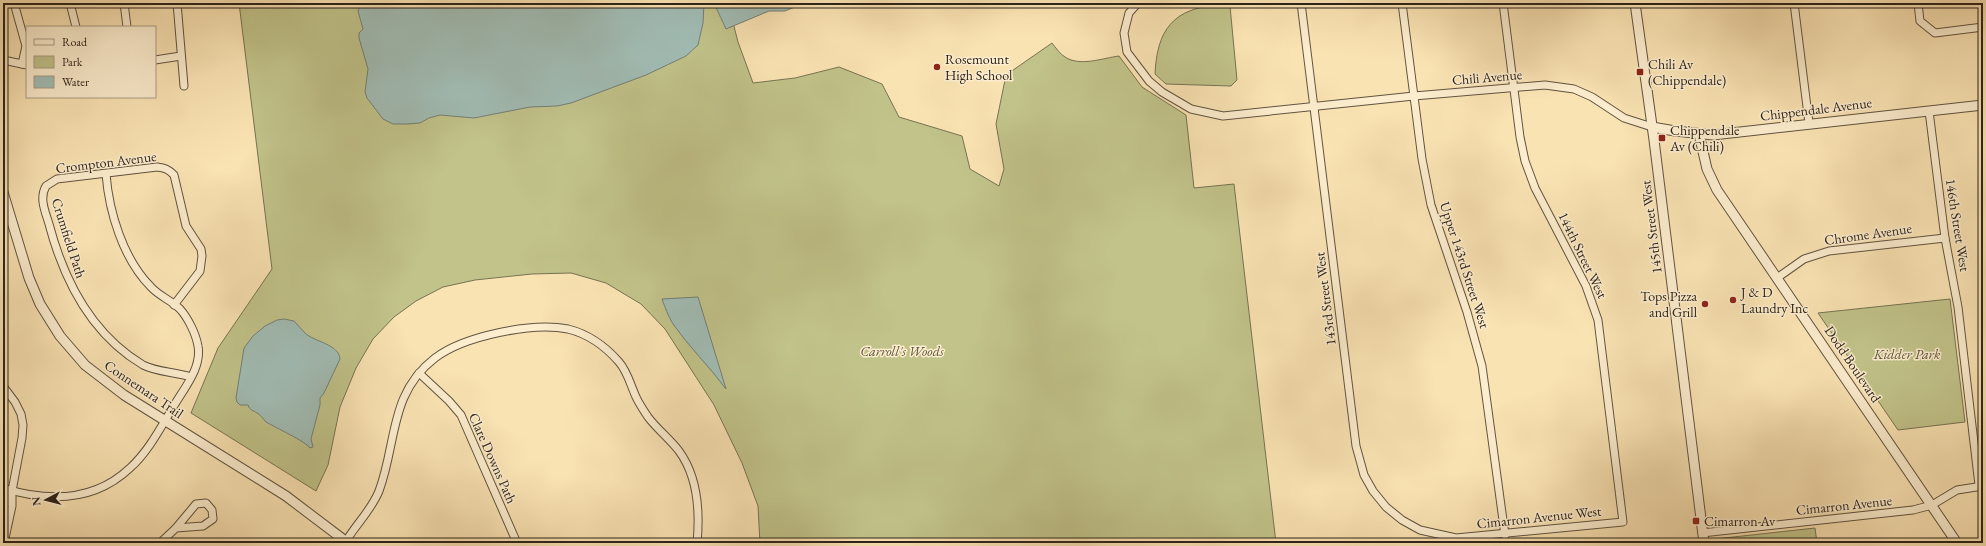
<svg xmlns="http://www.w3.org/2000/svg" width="1986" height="546" font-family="'EB Garamond',serif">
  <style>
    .green { fill: #c1c38a; stroke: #777352 }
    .water { fill: #a1bdb5; stroke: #737f77 }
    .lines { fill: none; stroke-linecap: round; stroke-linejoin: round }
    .stream { stroke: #737f77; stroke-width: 2.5 }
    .minor-casing { stroke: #605340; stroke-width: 9 }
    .tertiary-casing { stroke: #605340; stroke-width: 11 }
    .minor { stroke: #fcedce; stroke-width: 7 }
    .tertiary { stroke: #fcedce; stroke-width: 9 }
    .poi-dot { fill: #8f2418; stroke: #fcedce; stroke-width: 1.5 }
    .labels { text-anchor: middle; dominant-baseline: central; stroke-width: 3; stroke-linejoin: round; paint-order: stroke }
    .poi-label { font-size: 14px; fill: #2d231a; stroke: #fcedce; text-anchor: start }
    .street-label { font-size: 14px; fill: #2d231a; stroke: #fcedce }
    .park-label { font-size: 14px; font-style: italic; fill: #59533c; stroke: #fcedce }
  </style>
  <rect width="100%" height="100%" fill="#fae3b3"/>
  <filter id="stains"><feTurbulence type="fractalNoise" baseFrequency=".005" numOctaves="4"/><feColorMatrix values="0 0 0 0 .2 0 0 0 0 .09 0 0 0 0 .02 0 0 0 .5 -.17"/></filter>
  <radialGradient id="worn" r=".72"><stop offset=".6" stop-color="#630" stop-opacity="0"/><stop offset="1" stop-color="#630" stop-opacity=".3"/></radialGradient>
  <!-- green -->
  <g class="green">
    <path d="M 239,3 L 728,3 L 738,42 L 753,83 L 795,78 L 839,67 L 882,84 L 899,117 L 962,136 L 970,169 L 999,186 L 1004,169 L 996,124 L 1006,75 L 1052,43 C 1056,48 1060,54 1065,57 C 1080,67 1103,58 1119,56 L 1142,87 L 1186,115 L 1194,188 L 1234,184 L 1276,543 L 760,543 L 758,506 L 742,463 L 714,405 L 665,329 L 641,304 L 606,283 L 571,273 L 532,274 L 475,280 L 443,287 L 416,301 L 394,317 L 373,339 L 356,368 L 340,407 L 328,465 L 316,491 L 191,413 L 218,348 L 272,269 Z"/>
    <path d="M 1219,5 L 1230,6 L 1237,80 L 1231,86 L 1166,84 L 1155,74 C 1157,30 1173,8 1219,5 Z"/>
    <polygon points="1950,299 1965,422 1898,430 1818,313"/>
    <polygon points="1815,528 1817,543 1716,543 1715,539"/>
  </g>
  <!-- water -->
  <g class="water">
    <polygon points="361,3 704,3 703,23 698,45 686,56 646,75 571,103 557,106 530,107 474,118 440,115 429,118 420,123 407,124 393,124 383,119 367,98 365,92 368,69 359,38 359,33 363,29 358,11"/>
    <polygon points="714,3 804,3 785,11 769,11 726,29"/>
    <path d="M 698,297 L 726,389 C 709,366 689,347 673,324 C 668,316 665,307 662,299 Z"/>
    <path d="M 284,319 L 294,321 C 298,325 301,329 305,333 C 314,342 339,344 340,359 L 324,393 L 320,398 L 320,405 L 311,439 L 313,447 L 310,448 C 305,441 276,428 266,422 C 263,419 261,415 257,413 C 253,410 250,411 248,405 L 240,405 L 237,402 L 236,398 L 244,348 L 253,336 L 265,326 L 277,320 Z"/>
  </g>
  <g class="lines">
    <!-- stream -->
    <polyline class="stream" points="341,3 348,6 359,5"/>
    <defs>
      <g id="minor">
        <polyline points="14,3 26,46 22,64"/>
        <polyline points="70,3 76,27"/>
        <polyline points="124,3 127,27"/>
        <polyline points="177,3 184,86"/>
        <polyline points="1138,3 1129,13 1124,33 1127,52 1149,81 1162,92 1191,109 1223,116 1414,96 1545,85 1574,89 1592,97 1624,118 1652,127"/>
        <polyline points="1301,3 1356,446 1364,475 1373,491 1386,507 1402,520 1420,530 1456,538 1623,522 1598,320 1586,286 1535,188 1525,161 1520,137 1503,3"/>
        <polyline points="1402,3 1422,159 1431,205 1467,312 1482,366 1505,535"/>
        <polyline points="1794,3 1809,123"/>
        <polyline points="1918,3 1920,21 1935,33 1983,27"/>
        <polyline points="3,60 27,65"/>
        <polyline points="155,60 181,56"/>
        <polyline points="1929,111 1945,238 1958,307 1979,485"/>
        <polyline points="1777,278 1804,259 1829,251 1945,238"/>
        <path d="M 174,305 L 200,271 L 202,256 L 201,249 L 186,226 L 174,175 C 168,169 165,168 157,167 L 57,179 L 46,186 C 39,198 45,211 49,224 C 64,281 91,334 143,365 C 156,372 176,372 191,377"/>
        <polyline points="419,373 449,401 461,415 517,543"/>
        <polyline points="3,386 15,402 21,414 23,425 22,438 12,491 12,506 4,543"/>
        <path d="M 3,488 C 48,502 94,502 130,468 C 149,451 162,425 175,404 C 185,387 202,367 198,346 C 196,334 188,318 180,309 C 171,300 159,296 151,287 C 123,259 109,212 106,174"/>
        <polyline points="3,510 12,491"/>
        <polyline points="1702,533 1913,510 1932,505 1957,490 1983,486"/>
        <polyline points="160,543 176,528 196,504 206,503 212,510 213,519 203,526 176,528"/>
        <path d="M 345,543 C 355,525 371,511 379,491 C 397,443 389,393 435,358 C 464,336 532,322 568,329 C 588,334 606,347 619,362 C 628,372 631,387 637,399 C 640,405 644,411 648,417 C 657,429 670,439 679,451 C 698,477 700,512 697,543"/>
      </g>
      <g id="tertiary">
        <polyline points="1635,3 1654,140 1704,543"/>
        <polyline points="1652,127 1675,131 1713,135 1983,105"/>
        <polyline points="1699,134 1707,169 1717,190 1957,543"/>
        <polyline points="3,192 29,278 40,304 60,336 85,365 124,395 286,496 348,543"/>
      </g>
    </defs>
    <!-- minor casing -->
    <use href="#minor" class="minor-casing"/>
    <!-- tertiary casing -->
    <use href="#tertiary" class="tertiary-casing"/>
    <!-- minor -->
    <use href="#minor" class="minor"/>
    <!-- tertiary -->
    <use href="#tertiary" class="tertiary"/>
  </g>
  <!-- markers -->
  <g class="poi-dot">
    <circle cx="937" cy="67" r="4"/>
    <rect x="1636" y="68" width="8" height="8" rx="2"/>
    <rect x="1658" y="134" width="8" height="8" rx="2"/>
    <circle cx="1733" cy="300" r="4"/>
    <circle cx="1705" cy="304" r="4"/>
    <rect x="1692" y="517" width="8" height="8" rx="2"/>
  </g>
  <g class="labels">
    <!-- poi labels -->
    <g class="poi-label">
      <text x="945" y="59">Rosemount<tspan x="945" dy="16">High School</tspan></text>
      <text x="1648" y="64">Chili Av<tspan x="1648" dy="16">(Chippendale)</tspan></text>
      <text x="1670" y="130">Chippendale<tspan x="1670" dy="16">Av (Chili)</tspan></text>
      <text x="1741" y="292">J &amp; D<tspan x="1741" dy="16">Laundry Inc</tspan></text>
      <text x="1697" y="296" text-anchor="end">Tops Pizza<tspan x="1697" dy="16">and Grill</tspan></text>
      <text x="1704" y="521">Cimarron Av</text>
    </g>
    <!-- street labels -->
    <g class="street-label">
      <text transform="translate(1487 77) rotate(-5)">Chili Avenue</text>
      <text transform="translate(1816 109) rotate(-7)">Chippendale Avenue</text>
      <text transform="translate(106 162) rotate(-7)">Crompton Avenue</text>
      <text transform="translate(1958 225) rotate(81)">146th Street West</text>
      <text transform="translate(1651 227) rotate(-97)">145th Street West</text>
      <text transform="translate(1868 234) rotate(-8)">Chrome Avenue</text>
      <text transform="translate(69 238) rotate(72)">Crumfield Path</text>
      <text transform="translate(1583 255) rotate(64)">144th Street West</text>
      <text transform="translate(1465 265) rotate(72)">Upper 143rd Street West</text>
      <text transform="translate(1325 299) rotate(-97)">143rd Street West</text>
      <text transform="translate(1853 364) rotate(56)">Dodd Boulevard</text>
      <text transform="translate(144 389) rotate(34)">Connemara Trail</text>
      <text transform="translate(493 458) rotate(66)">Clare Downs Path</text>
      <text transform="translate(1844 505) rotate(-6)">Cimarron Avenue</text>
      <text transform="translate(1539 517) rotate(-6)">Cimarron Avenue West</text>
    </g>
    <!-- park labels -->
    <g class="park-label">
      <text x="902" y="351">Carroll's Woods</text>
      <text x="1907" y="354">Kidder Park</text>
    </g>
  </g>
  <!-- margin -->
  <rect width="1986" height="546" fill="none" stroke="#fae3b3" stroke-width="16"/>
  <rect x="4" y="4" width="1978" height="538" fill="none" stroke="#2d231a" stroke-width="2"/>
  <rect x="8" y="8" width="1970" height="530" fill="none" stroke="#2d231a"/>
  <!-- legend -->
  <rect x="26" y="26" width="130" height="72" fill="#fcedce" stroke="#a99c86"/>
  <rect x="34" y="39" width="20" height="6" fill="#fcedce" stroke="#a99c86"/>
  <text x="62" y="46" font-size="12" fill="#2d231a">Road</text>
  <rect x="34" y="56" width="20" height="12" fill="#c1c38a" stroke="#a99c86"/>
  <text x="62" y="66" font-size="12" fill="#2d231a">Park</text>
  <rect x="34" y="76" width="20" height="12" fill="#a1bdb5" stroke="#a99c86"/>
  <text x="62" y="86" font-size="12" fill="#2d231a">Water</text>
  <!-- north arrow -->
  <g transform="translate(46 500) rotate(263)" stroke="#fcedce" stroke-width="3" paint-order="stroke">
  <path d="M0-3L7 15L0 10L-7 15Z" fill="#2d231a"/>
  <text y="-6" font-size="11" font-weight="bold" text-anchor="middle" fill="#2d231a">N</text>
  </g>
  <rect width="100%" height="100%" filter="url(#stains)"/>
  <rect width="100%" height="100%" fill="url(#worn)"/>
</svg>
